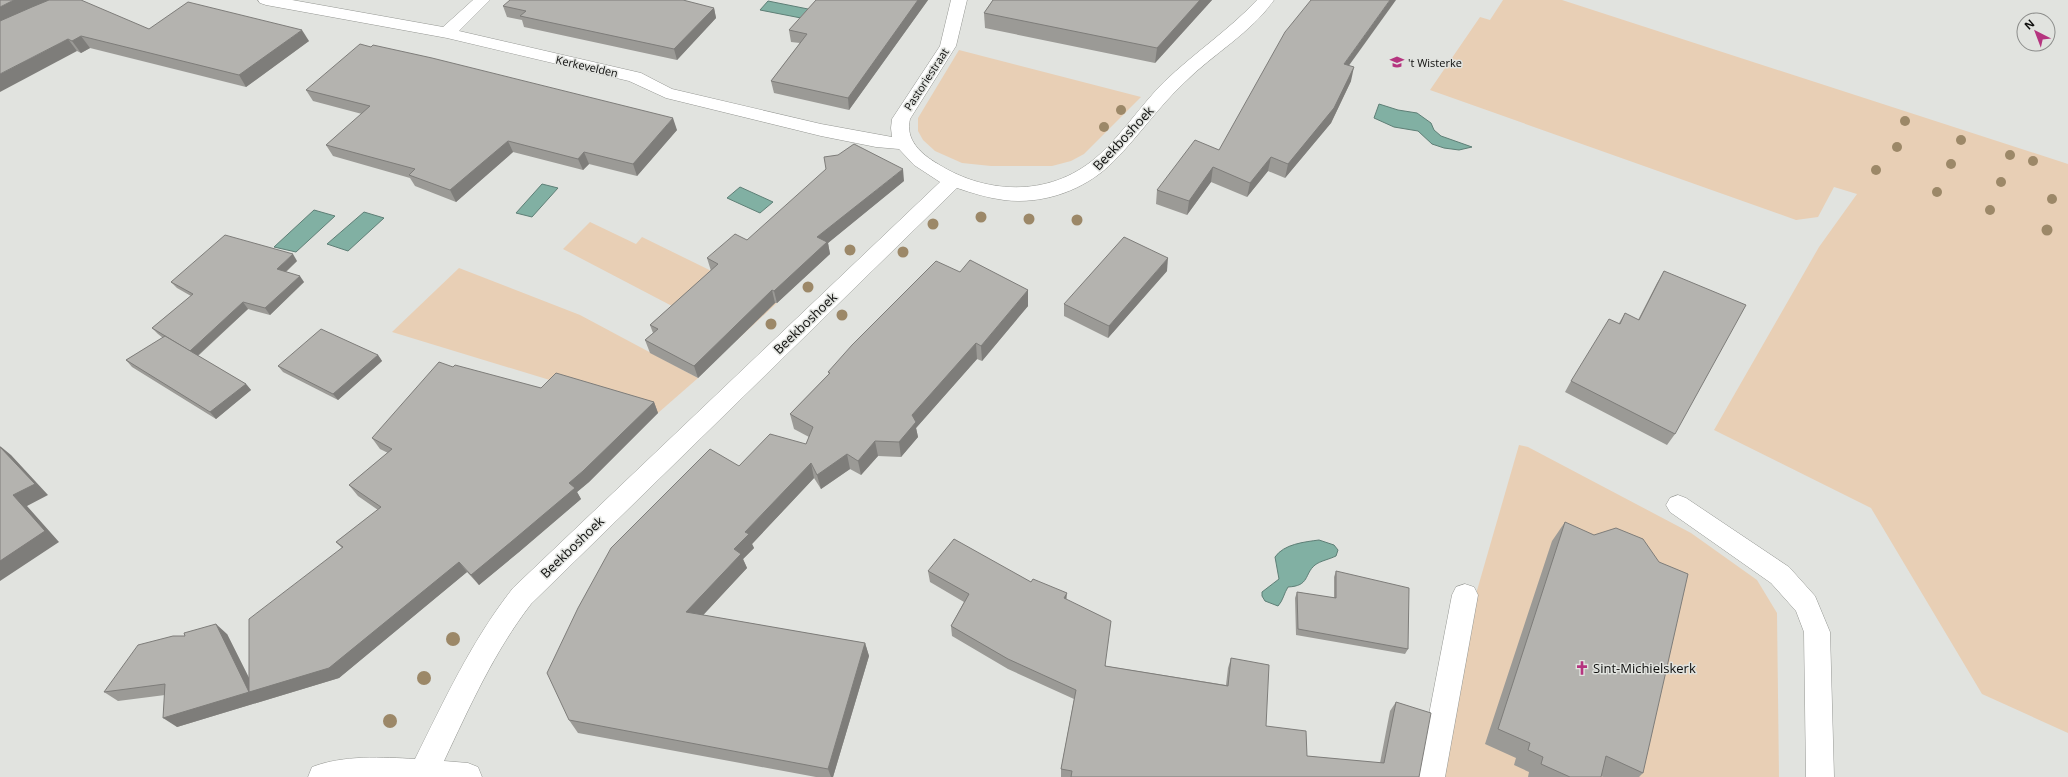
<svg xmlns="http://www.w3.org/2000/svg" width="2068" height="777" font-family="'Open Sans',sans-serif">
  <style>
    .green { fill: #e8cfb5 }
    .water { fill: #81b0a3; stroke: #5e7f76 }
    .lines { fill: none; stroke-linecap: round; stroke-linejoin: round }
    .minor-casing { stroke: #959793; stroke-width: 1 }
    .minor { fill: #fff; fill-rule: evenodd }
    .tree { fill: #9c8868 }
    .wall { fill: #9b9a96 }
    .shaded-wall { fill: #7e7d7a }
    .building { fill: #b4b3af; stroke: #7e7d7a }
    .labels { text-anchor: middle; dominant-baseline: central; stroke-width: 3; stroke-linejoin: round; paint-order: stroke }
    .far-poi-label { font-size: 11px; fill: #0d0d0c; stroke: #e1e3df; text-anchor: start }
    .far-street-label { font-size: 11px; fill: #0d0d0c; stroke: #e1e3df }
    .street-label { font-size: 13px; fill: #0d0d0c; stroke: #e1e3df }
    .poi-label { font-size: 13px; fill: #0d0d0c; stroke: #e1e3df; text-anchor: start }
  </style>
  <rect width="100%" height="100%" fill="#e1e3df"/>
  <!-- green -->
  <g class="green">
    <polygon points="1503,0 1562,0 2068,164 2068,733 1982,694 1871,508 1714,430 1819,247 1857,194 1834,187 1818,217 1796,220 1430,90 1480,17 1490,20"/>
    <polygon points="959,50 1141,97 1084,154 1071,161 1052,166 991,166 962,163 935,151 923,140 918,131 918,118"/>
    <polygon points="590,222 636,244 642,237 777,303 737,340 563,249"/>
    <polygon points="459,268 580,315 698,378 658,413 392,332"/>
    <polygon points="1519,445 1528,447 1691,533 1757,580 1777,613 1779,777 1444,777 1476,594"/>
  </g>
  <!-- water -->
  <g class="water">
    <polygon points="768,1 808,9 801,18 760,10"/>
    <polygon points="1379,104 1398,110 1417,113 1431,123 1434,130 1441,136 1472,147 1459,150 1444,148 1432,144 1418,131 1394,127 1374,118"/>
    <polygon points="542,184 558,188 532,217 516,213"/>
    <polygon points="740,187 773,202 760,213 727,198"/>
    <polygon points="314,210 335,216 296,252 274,247"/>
    <polygon points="364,212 384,218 348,251 327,244"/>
    <path d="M 1319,540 L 1334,545 L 1338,550 L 1336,556 C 1330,559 1320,561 1315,565 C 1304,574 1310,586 1288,587 C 1284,593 1283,601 1278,606 L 1265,601 L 1262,596 L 1262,592 L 1279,579 L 1275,557 C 1284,544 1304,542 1319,540 Z"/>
  </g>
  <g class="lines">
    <defs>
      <g id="minor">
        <path d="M 258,0 L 292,0 L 443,27 L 473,0 L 490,0 L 459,31 L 641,73 L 672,89 L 821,124 L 892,137 L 891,128 L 892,119 L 940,46 L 951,0 L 967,0 L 956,46 L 910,119 C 905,140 921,154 938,164 C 989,196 1054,197 1100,154 C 1123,133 1141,105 1164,82 C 1194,53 1229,30 1257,0 L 1274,0 C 1251,33 1213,54 1185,82 C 1159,106 1139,136 1114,161 C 1086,190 1043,205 1004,200 C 988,198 972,193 957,188 L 531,604 C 494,652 470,706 444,761 L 468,763 L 478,767 L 482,777 L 308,777 L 312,767 C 343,755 383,757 415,759 C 445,699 472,640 513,588 L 940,182 L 914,165 L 899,149 L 876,147 L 821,136 L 666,98 L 629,81 L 447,38 L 266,5 L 260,3 Z"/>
        <polygon points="1678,495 1686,498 1789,567 1815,596 1830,632 1834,777 1806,777 1804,632 1796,611 1771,583 1670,512 1666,505 1670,498"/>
        <polygon points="1465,584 1474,587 1478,595 1445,777 1417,777 1452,595 1456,587"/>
      </g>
    </defs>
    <!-- minor casing -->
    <use href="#minor" class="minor-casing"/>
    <!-- minor -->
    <use href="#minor" class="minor"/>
  </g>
  <!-- trees -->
  <g class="tree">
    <circle cx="1121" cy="110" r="5"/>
    <circle cx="1905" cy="121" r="5"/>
    <circle cx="1104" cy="127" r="5"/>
    <circle cx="1961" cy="140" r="5"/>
    <circle cx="1897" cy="147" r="5"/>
    <circle cx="2010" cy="155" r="5"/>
    <circle cx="2033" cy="161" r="5"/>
    <circle cx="1951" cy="164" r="5"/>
    <circle cx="1876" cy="170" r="5"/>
    <circle cx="2001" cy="182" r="5"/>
    <circle cx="1937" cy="192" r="5"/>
    <circle cx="2052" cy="199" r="5"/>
    <circle cx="1990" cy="210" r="5"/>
    <circle cx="981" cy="217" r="5.5"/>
    <circle cx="1029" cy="219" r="5.5"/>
    <circle cx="1077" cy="220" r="5.5"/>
    <circle cx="933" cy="224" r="5.5"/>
    <circle cx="2047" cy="230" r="5.5"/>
    <circle cx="850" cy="250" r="5.5"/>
    <circle cx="903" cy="252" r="5.5"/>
    <circle cx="808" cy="287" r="5.5"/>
    <circle cx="842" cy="315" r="5.5"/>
    <circle cx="771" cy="324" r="5.5"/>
    <circle cx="453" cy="639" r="7"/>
    <circle cx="424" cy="678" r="7"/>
    <circle cx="390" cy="721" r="7"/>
  </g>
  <!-- wall -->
  <g class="wall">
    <polygon points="0,0 149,29 309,41 246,87 90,48 81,53 77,51"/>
    <polygon points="816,0 928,0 849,110 774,93 771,81 800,43 791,42 789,30"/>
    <polygon points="993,0 1212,0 1155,63 985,28 984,13"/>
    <polygon points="503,6 714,8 716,18 677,60 524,27 522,20 507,17"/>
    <polygon points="1349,65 1351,81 1331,123 1285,178 1268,171 1247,197 1211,182 1187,215 1156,204 1157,190"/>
    <polygon points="306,90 677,130 637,176 589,164 583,170 513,152 456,202 415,186 410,178 333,156 326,145 362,114 313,101"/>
    <polygon points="904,181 828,243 830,254 777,303 775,303 698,378 650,353 645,340 653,333 650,325 711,271 707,258 747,240"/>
    <polygon points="297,261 286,272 304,282 270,315 248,309 198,356 246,384 251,390 216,419 132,367 126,360 163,338 158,334 152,328 191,296 177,288 171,282"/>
    <polygon points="1167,271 1108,338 1064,316 1064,304"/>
    <polygon points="1664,271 1675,434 1667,445 1565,392 1571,381 1619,323 1625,313 1638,320 1657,283"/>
    <polygon points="960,272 1028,290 1028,306 982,361 977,359 916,428 918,437 901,457 878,456 861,475 850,469 821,489 814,478 752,544 754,548 743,559 747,568 703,615 865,643 869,656 833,777 816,777 578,733 569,720 739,466 806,444 809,437 794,429 790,414 829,374 828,372"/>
    <polygon points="378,355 382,361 338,400 283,372 278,366"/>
    <polygon points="453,367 541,388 654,402 658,413 589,482 577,492 581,499 519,552 479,585 467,572 339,678 177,727 165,695 118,701 104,692 227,634 249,678 342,548 336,542 378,510 358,496 349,485 388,453 380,449 372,438"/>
    <polygon points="1565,522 1643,773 1639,777 1603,777 1601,776 1601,777 1528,777 1529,772 1514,765 1516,758 1485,744 1552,541"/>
    <polygon points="928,571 1031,582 1066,600 1106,666 1226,685 1228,668 1231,658 1266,726 1307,756 1380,763 1390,711 1396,702 1419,777 1061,777 1061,769 1074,699 1008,669 952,636 951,626 964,602 930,582"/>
    <polygon points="1336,571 1408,649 1405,654 1296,635 1295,598 1297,592 1334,598 1334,577"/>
  </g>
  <!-- shaded-wall -->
  <g class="shaded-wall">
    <polygon points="14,0 54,0 0,23 0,7"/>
    <polygon points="918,0 928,0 849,110 848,98"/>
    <polygon points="1200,0 1212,0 1155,63 1157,48"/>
    <polygon points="1390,0 1396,0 1340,78 1344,64"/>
    <polygon points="714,8 716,18 677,60 674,49"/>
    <polygon points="302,30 309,41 246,87 239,75"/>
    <polygon points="81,36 90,48 81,53 72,41"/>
    <polygon points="68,39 77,51 0,92 0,74"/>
    <polygon points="1354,67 1351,81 1331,123 1285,178 1288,164"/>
    <polygon points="673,118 677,130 637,176 633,164"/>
    <polygon points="508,141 513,152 456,202 450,190"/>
    <polygon points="584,152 589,164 583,170 578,159"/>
    <polygon points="1271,157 1268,171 1247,197 1250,183"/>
    <polygon points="1213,167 1211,182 1187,215 1189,201"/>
    <polygon points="903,169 904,181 828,243 830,254 777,303 774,291 817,237"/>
    <polygon points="293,254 297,261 282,275 277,269"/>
    <polygon points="1168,258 1167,271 1108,338 1109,326"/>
    <polygon points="300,276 304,282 270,315 265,308"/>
    <polygon points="772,290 775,303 698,378 694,366"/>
    <polygon points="1028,290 1028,306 982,361 981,346"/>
    <polygon points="243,302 248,309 196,357 190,351"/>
    <polygon points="976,343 977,359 916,428 918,437 901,457 899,442 912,415"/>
    <polygon points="378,355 382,361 338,400 333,394"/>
    <polygon points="246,384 251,390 216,419 210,412"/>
    <polygon points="654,402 658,413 589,482 577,492 581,499 519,552 479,585 471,575 569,483"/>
    <polygon points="875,441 878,456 861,475 858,461"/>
    <polygon points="0,446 11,455 48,495 27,506 59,542 0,581 0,561 13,495"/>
    <polygon points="847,454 850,469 821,489 817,475"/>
    <polygon points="811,463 814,478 752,544 754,548 743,559 747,568 693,626 686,612 734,549 745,532"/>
    <polygon points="459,562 467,572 339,678 177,727 163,718 216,624 227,634 255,690"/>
    <polygon points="1067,593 1066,603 1064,598"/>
    <polygon points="865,643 869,656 833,777 831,777 828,769"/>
  </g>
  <!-- building -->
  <g class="building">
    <polygon points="0,0 14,0 0,7"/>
    <polygon points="49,0 81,0 149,29 188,2 302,30 239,75 81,36 72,41 68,39 0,74 0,21 32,7"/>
    <polygon points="510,0 683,0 714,8 674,49 520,16 526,11 503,6"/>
    <polygon points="816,0 918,0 848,98 771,81 807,34 789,30"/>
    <polygon points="993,0 1200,0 1157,48 984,13"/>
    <polygon points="1311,0 1390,0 1344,64 1354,67 1334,108 1288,164 1271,157 1250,183 1213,167 1189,201 1157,190 1195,140 1219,150 1285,32"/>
    <polygon points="360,44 371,47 373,45 432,58 673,118 633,164 584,152 578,159 508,141 450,190 409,175 415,169 326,145 370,106 306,90"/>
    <polygon points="854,144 903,169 817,237 827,242 774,291 772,290 694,366 645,340 658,329 650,325 718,264 707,258 735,234 747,240 826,169 824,157 838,155"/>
    <polygon points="225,235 293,254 277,269 300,276 265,308 243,302 190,351 152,328 193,294 171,282"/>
    <polygon points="1124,237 1168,258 1109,326 1064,304"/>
    <polygon points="970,260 1028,290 981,346 976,343 912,415 916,422 899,442 875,441 858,461 847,454 817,475 811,463 745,532 749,534 734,549 741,554 686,612 865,643 828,769 569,720 547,673 578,608 611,548 710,449 739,466 770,434 806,444 813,427 790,414 830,373 828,372 852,345 936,261 960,272"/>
    <polygon points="1664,271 1746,305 1675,434 1571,381 1609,319 1620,324 1625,313 1639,320"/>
    <polygon points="321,329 378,355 333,394 278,366"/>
    <polygon points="165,336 246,384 210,412 126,360"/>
    <polygon points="439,362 453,367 455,365 541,388 556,373 654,402 583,471 569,483 575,488 511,542 471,575 459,562 329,668 163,718 165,684 104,692 138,645 173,636 185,636 184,633 216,624 249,692 249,619 343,547 336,542 381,507 349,485 392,449 372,438"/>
    <polygon points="0,447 35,484 13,495 45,531 0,561"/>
    <polygon points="1565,522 1594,535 1616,528 1643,539 1659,562 1688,574 1643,773 1606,756 1601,777 1570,777 1541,764 1543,757 1528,750 1530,743 1498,729"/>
    <polygon points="954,539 1031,582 1033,579 1067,593 1064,598 1111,621 1105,666 1228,686 1231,658 1269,665 1266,726 1306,731 1307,756 1384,763 1396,702 1431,713 1419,777 1071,777 1072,771 1061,769 1076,690 1008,659 951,626 969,594 928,571"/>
    <polygon points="1336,571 1409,588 1408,649 1298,629 1297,592 1336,598"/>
  </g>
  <!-- icons -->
  <defs>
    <symbol id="school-bare" viewBox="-9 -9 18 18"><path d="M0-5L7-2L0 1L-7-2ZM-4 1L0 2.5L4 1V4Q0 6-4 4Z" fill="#b5347f" stroke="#e1e3df" stroke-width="2.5" paint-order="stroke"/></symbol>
    <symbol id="church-bare" viewBox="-9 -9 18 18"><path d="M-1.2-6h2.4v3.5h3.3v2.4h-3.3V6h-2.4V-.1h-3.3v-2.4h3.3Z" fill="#b5347f" stroke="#e1e3df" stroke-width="2.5" paint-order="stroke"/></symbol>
  </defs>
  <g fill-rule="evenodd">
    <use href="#school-bare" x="1387" y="52" width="20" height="20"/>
    <use href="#church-bare" x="1572" y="658" width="20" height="20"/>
  </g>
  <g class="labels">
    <!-- far-poi labels -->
    <g class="far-poi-label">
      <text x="1408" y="62">'t Wisterke</text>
    </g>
    <!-- far-street labels -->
    <g class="far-street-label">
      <text transform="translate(587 66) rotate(13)">Kerkevelden</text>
      <text transform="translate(926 79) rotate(-57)">Pastoriestraat</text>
    </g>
    <!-- street labels -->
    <g class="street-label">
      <text transform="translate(1123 138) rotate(-47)">Beekboshoek</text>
      <text transform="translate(805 323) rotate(-44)">Beekboshoek</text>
      <text transform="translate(572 547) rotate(-44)">Beekboshoek</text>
    </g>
    <!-- poi labels -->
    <g class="poi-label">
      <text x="1593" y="668">Sint-Michielskerk</text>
    </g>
  </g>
  <!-- north arrow -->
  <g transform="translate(2036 32) rotate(318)"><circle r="19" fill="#e1e3df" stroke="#8c8d8b"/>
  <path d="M0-3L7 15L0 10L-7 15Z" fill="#b5347f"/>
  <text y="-6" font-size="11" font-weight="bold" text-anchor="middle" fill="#0d0d0c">N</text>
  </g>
</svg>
